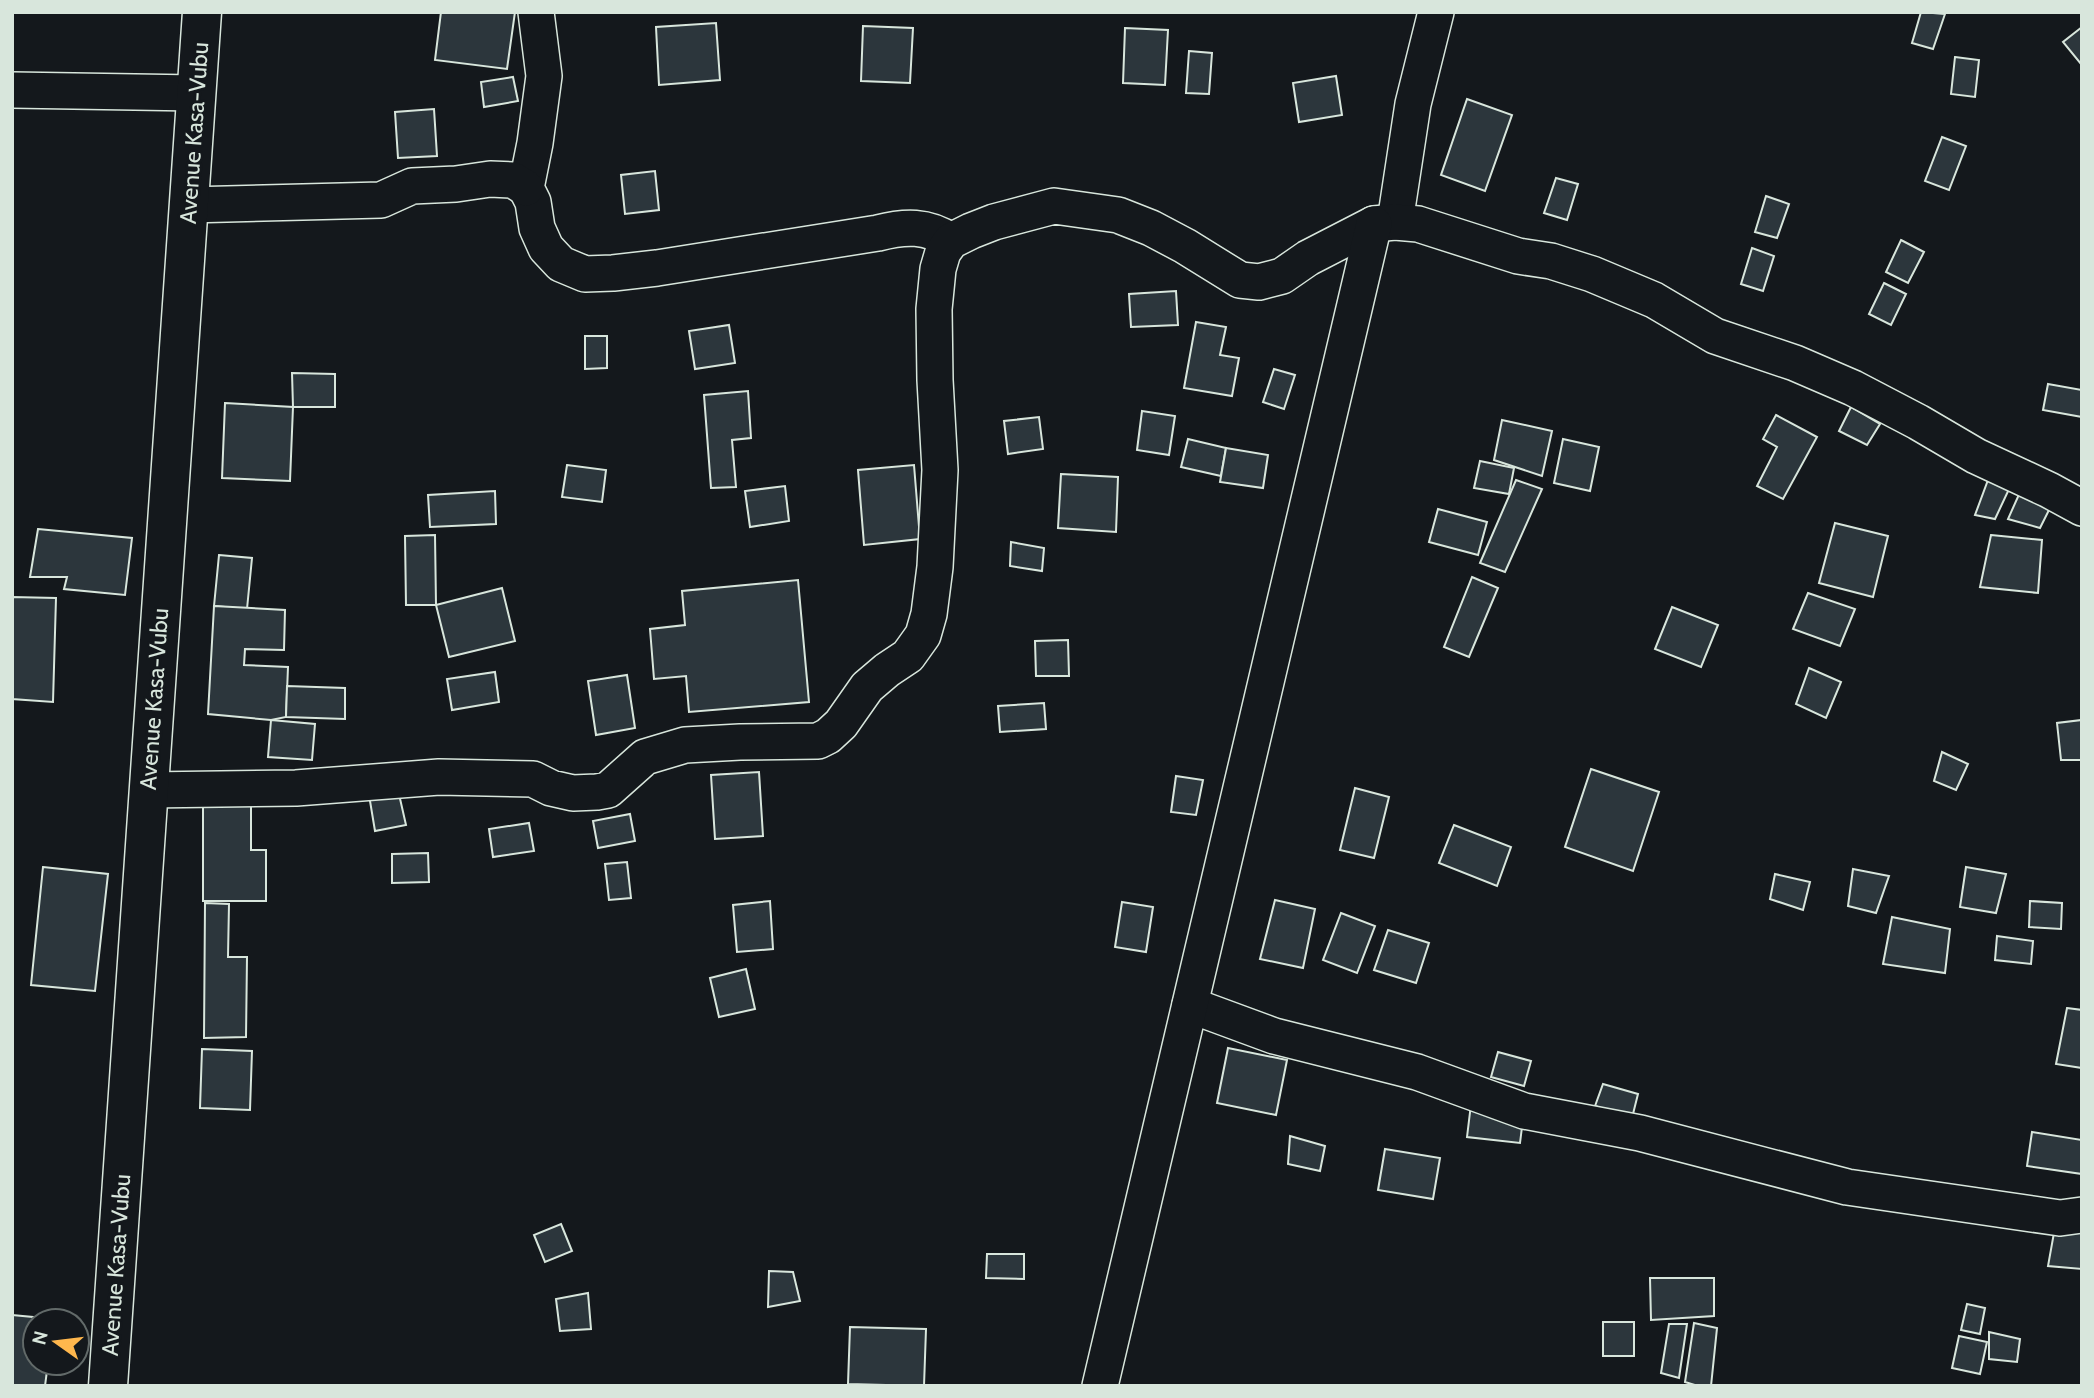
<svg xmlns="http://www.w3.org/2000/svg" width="2094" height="1398" font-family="Cabin,sans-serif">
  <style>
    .building { fill: #2c363c; stroke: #d8e6dc; stroke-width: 2 }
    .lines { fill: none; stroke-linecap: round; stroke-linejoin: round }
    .minor-casing { stroke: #d8e6dc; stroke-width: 38 }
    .trunk-casing { stroke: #d8e6dc; stroke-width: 41 }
    .minor { stroke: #14181c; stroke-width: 35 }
    .trunk { stroke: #14181c; stroke-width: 38 }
    .labels { text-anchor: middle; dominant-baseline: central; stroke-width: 5; stroke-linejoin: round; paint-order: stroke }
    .street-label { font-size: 23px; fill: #d8e6dc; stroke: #14181c }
  </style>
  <rect width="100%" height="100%" fill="#14181c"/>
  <!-- building -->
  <g class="building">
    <polygon points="441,12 515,12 507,69 435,60"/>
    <polygon points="1921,12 1945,14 1933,49 1912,43"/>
    <polygon points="716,23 720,80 659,85 656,27"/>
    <polygon points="863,26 913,28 910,83 861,81"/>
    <polygon points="2082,27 2082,63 2081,64 2063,42"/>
    <polygon points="1125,28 1168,30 1165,85 1123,83"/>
    <polygon points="1189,51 1212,53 1209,94 1186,93"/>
    <polygon points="1955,57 1979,60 1975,97 1951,94"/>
    <polygon points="1336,76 1342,115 1299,122 1293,83"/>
    <polygon points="513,77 518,101 484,107 481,82"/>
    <polygon points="1467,99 1512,115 1485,191 1441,175"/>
    <polygon points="434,109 437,156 398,158 395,112"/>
    <polygon points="1942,137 1966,146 1949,190 1925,181"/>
    <polygon points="655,171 659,210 625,214 621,175"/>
    <polygon points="1556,178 1578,184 1567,220 1544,213"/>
    <polygon points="1766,196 1789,204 1777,238 1755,232"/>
    <polygon points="1901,240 1924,252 1908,283 1886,272"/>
    <polygon points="1752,248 1774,256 1763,291 1741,284"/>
    <polygon points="1884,283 1906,294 1891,325 1869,314"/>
    <polygon points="1176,291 1178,325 1131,327 1129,294"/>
    <polygon points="1196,322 1226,327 1220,355 1239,358 1232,396 1184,388"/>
    <polygon points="729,325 735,363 695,369 689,331"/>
    <polygon points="585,336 607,336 607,368 585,369"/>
    <polygon points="1274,369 1295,375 1284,409 1263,402"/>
    <polygon points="292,373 335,374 335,407 293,407"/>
    <polygon points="2048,384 2082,390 2082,417 2043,410"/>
    <polygon points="748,391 751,438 732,440 736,487 711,488 704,395"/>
    <polygon points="225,403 293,407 290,481 222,478"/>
    <polygon points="1851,407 1880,424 1867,445 1839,431"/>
    <polygon points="1142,411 1175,416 1169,455 1137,450"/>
    <polygon points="1776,415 1817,437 1783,499 1757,486 1777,447 1763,439"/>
    <polygon points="1039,417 1043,449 1008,454 1004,421"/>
    <polygon points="1502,420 1552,431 1542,476 1494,460"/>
    <polygon points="1188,439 1226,448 1221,476 1181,467"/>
    <polygon points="1563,439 1599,447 1590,491 1554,483"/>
    <polygon points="1226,448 1268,455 1263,488 1220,482"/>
    <polygon points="1480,461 1514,468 1509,494 1474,488"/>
    <polygon points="567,465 606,470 602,502 562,497"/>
    <polygon points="914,465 920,539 864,545 858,470"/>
    <polygon points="1061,474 1118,477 1116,532 1058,528"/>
    <polygon points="1516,480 1542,489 1505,572 1480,563"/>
    <polygon points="1988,480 2010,487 1995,519 1975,515"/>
    <polygon points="785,486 789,521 750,527 745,491"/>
    <polygon points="2021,490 2053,502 2040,528 2008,519"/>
    <polygon points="495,491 496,524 430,527 428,495"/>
    <polygon points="1438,509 1487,522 1478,555 1429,542"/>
    <polygon points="1835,523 1888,536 1873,597 1819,583"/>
    <polygon points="38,529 132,538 125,595 64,589 67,577 30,577"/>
    <polygon points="435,535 436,605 406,605 405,536"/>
    <polygon points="1991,535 2042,540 2038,593 1980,587"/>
    <polygon points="1011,542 1044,548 1042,571 1010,566"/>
    <polygon points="219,555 252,558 247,609 214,606"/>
    <polygon points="1472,577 1498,588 1469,657 1444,647"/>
    <polygon points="798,580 809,702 689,712 686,676 654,679 650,629 685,625 682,591"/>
    <polygon points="502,588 515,641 449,657 436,605"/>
    <polygon points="1808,593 1855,609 1840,646 1793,629"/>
    <polygon points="12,597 56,598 53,702 12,699"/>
    <polygon points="214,606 285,610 284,650 245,649 244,665 288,667 286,717 271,720 208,714"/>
    <polygon points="1672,607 1718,625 1701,667 1655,649"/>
    <polygon points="1068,640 1069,676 1036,676 1035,641"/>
    <polygon points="1809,668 1841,682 1826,718 1796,704"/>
    <polygon points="495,672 499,702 452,710 447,679"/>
    <polygon points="627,675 635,728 596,735 588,681"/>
    <polygon points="287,686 345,688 345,719 286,717"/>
    <polygon points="1044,703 1046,729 1000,732 998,706"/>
    <polygon points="271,720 315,724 312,760 268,757"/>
    <polygon points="2082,720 2082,760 2061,760 2057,723"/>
    <polygon points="1942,752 1968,764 1956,790 1934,781"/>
    <polygon points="1591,769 1659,792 1633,871 1565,847"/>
    <polygon points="759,772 763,836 715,839 711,775"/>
    <polygon points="1176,776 1203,780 1196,815 1171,812"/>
    <polygon points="396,781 406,825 375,831 368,789"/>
    <polygon points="1355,788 1389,797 1374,858 1340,850"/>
    <polygon points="203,802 251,802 251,850 266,850 266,901 203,901"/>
    <polygon points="630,814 635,841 598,848 593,821"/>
    <polygon points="529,823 534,851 493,857 489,829"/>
    <polygon points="1454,825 1511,847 1497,886 1439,863"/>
    <polygon points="428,853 429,882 392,883 392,854"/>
    <polygon points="627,862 631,898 609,900 605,864"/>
    <polygon points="43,867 108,874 95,991 31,985"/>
    <polygon points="1966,867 2006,874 1996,913 1960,907"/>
    <polygon points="1853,869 1889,876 1876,913 1848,906"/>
    <polygon points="1775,874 1810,882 1803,910 1770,899"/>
    <polygon points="1275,900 1315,909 1303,968 1260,959"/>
    <polygon points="770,901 773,949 737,952 733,905"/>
    <polygon points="2030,901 2062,903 2061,929 2029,927"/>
    <polygon points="1122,902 1153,907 1146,952 1115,947"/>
    <polygon points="205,903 229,904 228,957 247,957 246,1037 204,1038"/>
    <polygon points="1341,913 1375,926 1357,973 1323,960"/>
    <polygon points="1892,917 1950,929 1945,973 1883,964"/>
    <polygon points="1388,930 1429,943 1416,983 1374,970"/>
    <polygon points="1997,936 2033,941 2031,964 1995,960"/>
    <polygon points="746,969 755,1009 719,1017 710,978"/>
    <polygon points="2067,1008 2082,1010 2082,1068 2056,1064"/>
    <polygon points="1228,1048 1287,1060 1276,1115 1217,1103"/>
    <polygon points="202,1049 252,1051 250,1110 200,1108"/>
    <polygon points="1498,1052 1531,1061 1524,1086 1491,1077"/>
    <polygon points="1603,1084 1638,1094 1632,1118 1595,1106"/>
    <polygon points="1471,1104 1524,1111 1520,1143 1467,1137"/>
    <polygon points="2032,1132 2082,1140 2082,1174 2027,1166"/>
    <polygon points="1290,1136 1325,1146 1320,1171 1288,1164"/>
    <polygon points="1385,1149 1440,1158 1433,1199 1378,1190"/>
    <polygon points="561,1224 572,1251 545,1262 534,1235"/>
    <polygon points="2055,1227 2082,1230 2082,1269 2048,1266"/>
    <polygon points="987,1254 1024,1254 1024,1279 986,1278"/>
    <polygon points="769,1271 793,1272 800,1301 768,1307"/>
    <polygon points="1650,1278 1714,1278 1714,1316 1651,1320"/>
    <polygon points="588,1293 591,1329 560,1331 556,1299"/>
    <polygon points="1967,1304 1985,1308 1980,1334 1961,1330"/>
    <polygon points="12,1315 54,1319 54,1321 35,1321 35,1363 48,1363 45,1386 12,1386"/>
    <rect x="1603" y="1322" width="31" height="34"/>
    <polygon points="1694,1323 1717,1328 1711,1386 1698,1386 1685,1382"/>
    <polygon points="1669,1324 1687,1324 1679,1378 1661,1373"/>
    <polygon points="850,1327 926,1329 924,1386 848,1384"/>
    <polygon points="1989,1332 2020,1339 2017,1362 1989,1359"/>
    <polygon points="1959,1336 1987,1342 1980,1374 1952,1368"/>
  </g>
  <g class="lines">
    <defs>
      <g id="minor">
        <path d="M 536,12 L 544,76 L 535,143 L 526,188 L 533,202 L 537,228 L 546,248 L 561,264 L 585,274 L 613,273 L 657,268 L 878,233 C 905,226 927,225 951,241"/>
        <polyline points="12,90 196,93"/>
        <polyline points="188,205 381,200 412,186 456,184 490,179 513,180 526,188"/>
        <polyline points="1395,222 1413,104 1436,12"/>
        <polyline points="148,790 296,788 439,777 533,779 551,788 573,793 597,792 608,790 645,757 685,745 740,742 818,741 828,736 841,724 867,687 887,670 908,656 923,635 929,614 935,567 940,470 935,380 934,309 938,269 943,252 951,241 971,231 994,222 1054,206 1118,215 1151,228 1185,246 1240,280 1259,282 1282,276 1308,258 1374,224 1395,222 1418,224 1518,256 1551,261 1592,274 1654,300 1715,336 1795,363 1853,388 1918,422 1976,456 2049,490 2082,508"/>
        <polyline points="1190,1005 1274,1036 1417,1072 1524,1111 1640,1133 1847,1187 2060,1218 2082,1215"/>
        <polyline points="1100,1386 1374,224"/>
      </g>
      <polyline id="trunk" points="108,1386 202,12"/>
    </defs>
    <!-- minor casing -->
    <use href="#minor" class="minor-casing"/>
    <!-- trunk casing -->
    <use href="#trunk" class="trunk-casing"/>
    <!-- minor -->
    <use href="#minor" class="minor"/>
    <!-- trunk -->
    <use href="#trunk" class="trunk"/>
  </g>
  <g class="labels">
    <!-- street labels -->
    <g class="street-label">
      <text transform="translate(194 133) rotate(-86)">Avenue Kasa-Vubu</text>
      <text transform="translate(154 699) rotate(-86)">Avenue Kasa-Vubu</text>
      <text transform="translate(116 1265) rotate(-86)">Avenue Kasa-Vubu</text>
    </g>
  </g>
  <!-- border -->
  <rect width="2094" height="1398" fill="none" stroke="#d8e6dc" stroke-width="28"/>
  <!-- north arrow -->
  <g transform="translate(56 1342) rotate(284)"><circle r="33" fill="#14181c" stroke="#626a69" stroke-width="2"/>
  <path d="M0-5L12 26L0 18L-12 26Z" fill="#ffb74d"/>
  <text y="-10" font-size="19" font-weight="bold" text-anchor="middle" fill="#d8e6dc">N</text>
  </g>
</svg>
